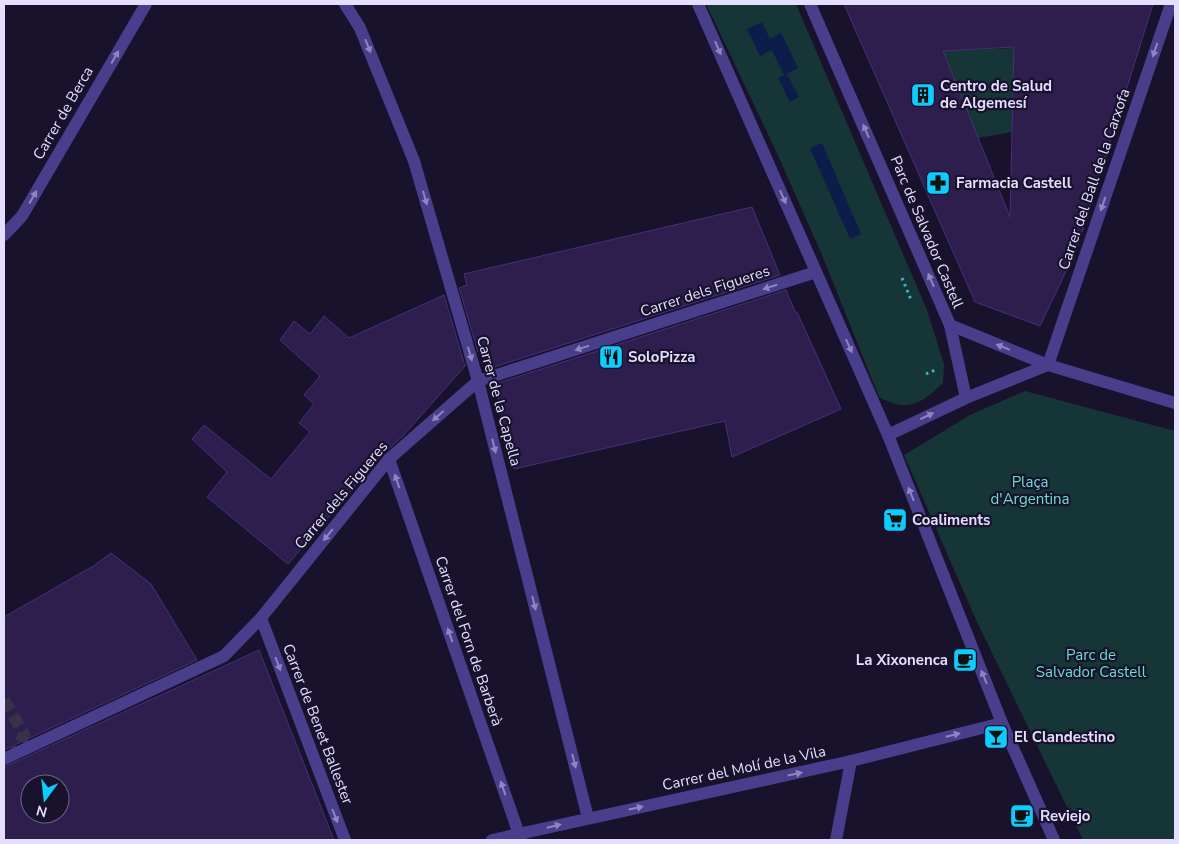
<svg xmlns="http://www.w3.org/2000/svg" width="1179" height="844" font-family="'Nunito Sans',sans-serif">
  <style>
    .green { fill: #153537 }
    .water { fill: #0c1d4c }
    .building { fill: #2d1e4e; stroke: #463079; fill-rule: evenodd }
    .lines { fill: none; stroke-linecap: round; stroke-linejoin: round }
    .pedestrian-tunnel { stroke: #38314c; stroke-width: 12; stroke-dasharray: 12 6; stroke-linecap: butt }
    .path { stroke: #32b9bf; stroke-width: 3; stroke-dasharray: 2.5 4; stroke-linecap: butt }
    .pedestrian { stroke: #483e8b; stroke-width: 12 }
    .minor { stroke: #483e8b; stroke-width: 12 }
    .oneway { fill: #8f86bf }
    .labels { text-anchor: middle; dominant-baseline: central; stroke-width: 4.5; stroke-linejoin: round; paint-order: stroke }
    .poi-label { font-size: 15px; font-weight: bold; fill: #e5deff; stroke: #19122d; text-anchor: start }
    .street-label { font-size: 15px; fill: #e5deff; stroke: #19122d }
    .park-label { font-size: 15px; fill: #68e0ce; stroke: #19122d }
  </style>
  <rect width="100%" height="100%" fill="#19122d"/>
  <!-- green -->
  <g class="green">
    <path d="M 706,4 L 796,4 L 927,310 L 944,364 L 943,383 C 921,404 908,413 879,397 L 822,255 L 776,151 Z"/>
    <polygon points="1014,48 1012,132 978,138 943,51"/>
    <polygon points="1025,391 1175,431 1175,840 1083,840 977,622 904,455 970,415"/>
  </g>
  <!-- water -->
  <g class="water">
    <polygon points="762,22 770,39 781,33 798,68 787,74 799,97 790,102 778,78 784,75 772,50 760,56 747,29"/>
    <polygon points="822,143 861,234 850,239 810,148"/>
  </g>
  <!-- building -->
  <g class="building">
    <path d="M 844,4 L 1153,4 L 1077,248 L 1040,326 L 975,302 ZM 1014,47 L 1010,217 L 943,51 Z"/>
    <polygon points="752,207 780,275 491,368 486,343 478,352 459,288 467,285 464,274"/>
    <polygon points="786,290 795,312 797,312 841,409 732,457 725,421 514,469 495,384"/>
    <polygon points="444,295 465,366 403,436 383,454 288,564 207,497 227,472 192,439 204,425 271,479 310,432 299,423 314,404 304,395 320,376 280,340 294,321 310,334 324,316 349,338"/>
    <polygon points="111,553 151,584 197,660 4,750 4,617 95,565"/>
    <path d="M 259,650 L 334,840 L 4,840 L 4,767 ZM 30,784 L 60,784 L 60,814 L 30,814 Z"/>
  </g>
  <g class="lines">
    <!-- pedestrian-tunnel -->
    <polyline class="pedestrian-tunnel" points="4,700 24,734 16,753"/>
    <!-- path -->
    <g class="path">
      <polyline points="902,278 912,302"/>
      <polyline points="926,374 937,369"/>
    </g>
    <!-- pedestrian -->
    <polyline class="pedestrian" points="1002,723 1054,840"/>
    <!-- minor -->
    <g class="minor">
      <polyline points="345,4 360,28 414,161 478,381 588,818"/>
      <polyline points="810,4 950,325 966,398"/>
      <polyline points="4,235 22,216 146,4"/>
      <polyline points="950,325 1048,365 1175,403"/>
      <polyline points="1048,365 1171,4"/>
      <polyline points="888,435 966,398 1048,365"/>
      <polyline points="389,459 521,840"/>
      <polyline points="261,618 345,840"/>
      <polyline points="4,759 224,656 261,618 389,459 478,381 816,272"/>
      <polyline points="492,840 851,761 1002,723 888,435 698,4"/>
      <polyline points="836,840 851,761"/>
    </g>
  </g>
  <!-- one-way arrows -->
  <defs><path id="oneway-solid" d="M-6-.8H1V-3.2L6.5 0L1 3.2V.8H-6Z" transform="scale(1.25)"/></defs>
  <g class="oneway">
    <use href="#oneway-solid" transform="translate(368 46) rotate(68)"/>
    <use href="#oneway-solid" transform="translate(718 48) rotate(66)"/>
    <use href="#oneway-solid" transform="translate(1155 50) rotate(109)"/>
    <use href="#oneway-solid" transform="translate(115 57) rotate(-60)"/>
    <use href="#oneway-solid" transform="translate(866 131) rotate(-113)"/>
    <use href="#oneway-solid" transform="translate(33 197) rotate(-60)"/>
    <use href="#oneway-solid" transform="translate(783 197) rotate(66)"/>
    <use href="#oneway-solid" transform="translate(425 198) rotate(74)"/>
    <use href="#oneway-solid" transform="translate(1103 204) rotate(109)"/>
    <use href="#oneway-solid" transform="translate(931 280) rotate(-113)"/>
    <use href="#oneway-solid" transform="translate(770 287) rotate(162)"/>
    <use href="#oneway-solid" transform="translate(849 346) rotate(66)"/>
    <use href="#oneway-solid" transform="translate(1003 347) rotate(-158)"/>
    <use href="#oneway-solid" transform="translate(582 348) rotate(162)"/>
    <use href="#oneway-solid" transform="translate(470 354) rotate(74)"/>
    <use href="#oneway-solid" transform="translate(438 416) rotate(139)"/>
    <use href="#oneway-solid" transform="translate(927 416) rotate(-25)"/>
    <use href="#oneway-solid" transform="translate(494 446) rotate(76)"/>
    <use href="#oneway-solid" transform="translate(397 481) rotate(-109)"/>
    <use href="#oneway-solid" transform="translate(911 494) rotate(-112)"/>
    <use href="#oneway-solid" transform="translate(328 535) rotate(129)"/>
    <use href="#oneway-solid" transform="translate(534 603) rotate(76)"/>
    <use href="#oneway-solid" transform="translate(450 635) rotate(-109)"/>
    <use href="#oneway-solid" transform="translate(278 664) rotate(69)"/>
    <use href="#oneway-solid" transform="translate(984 677) rotate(-112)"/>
    <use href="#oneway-solid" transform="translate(953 735) rotate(-14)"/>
    <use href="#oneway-solid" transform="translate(574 761) rotate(76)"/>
    <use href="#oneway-solid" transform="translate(795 774) rotate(-12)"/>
    <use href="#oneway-solid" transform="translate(503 788) rotate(-109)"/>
    <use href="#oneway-solid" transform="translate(636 808) rotate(-12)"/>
    <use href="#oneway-solid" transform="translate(335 816) rotate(69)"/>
    <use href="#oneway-solid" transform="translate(554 826) rotate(-13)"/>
  </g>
  <!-- icons -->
  <defs>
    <symbol id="building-square" viewBox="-11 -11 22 22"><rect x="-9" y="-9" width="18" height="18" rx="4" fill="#0ccdfd" stroke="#19122d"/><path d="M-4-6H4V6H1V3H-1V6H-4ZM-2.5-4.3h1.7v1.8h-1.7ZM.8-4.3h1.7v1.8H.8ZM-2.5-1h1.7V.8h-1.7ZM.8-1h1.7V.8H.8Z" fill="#111"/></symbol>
    <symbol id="pharmacy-square" viewBox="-11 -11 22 22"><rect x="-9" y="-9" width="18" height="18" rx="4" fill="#0ccdfd" stroke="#19122d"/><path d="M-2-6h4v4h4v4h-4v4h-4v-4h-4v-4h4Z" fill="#111"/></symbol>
    <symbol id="restaurant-square" viewBox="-11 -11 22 22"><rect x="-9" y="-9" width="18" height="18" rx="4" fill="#0ccdfd" stroke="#19122d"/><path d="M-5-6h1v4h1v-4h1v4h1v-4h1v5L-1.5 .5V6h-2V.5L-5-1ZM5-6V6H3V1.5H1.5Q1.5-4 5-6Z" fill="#111"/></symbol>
    <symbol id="supermarket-square" viewBox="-11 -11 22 22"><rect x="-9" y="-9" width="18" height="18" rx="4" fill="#0ccdfd" stroke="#19122d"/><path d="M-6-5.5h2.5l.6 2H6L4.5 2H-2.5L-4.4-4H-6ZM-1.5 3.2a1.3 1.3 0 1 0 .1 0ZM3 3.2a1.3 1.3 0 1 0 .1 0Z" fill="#111"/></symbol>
    <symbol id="cafe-square" viewBox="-11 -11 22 22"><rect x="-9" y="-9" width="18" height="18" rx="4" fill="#0ccdfd" stroke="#19122d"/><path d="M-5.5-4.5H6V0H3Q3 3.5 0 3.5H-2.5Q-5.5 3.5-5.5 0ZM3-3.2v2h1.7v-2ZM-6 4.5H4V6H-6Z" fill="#111"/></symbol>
    <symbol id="bar-square" viewBox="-11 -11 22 22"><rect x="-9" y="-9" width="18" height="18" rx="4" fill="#0ccdfd" stroke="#19122d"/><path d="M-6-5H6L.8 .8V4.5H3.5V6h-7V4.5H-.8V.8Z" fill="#111"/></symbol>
  </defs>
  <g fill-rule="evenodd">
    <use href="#building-square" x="909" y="81" width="28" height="28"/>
    <use href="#pharmacy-square" x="924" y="169" width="28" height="28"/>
    <use href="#restaurant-square" x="597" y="343" width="28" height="28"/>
    <use href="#supermarket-square" x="881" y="506" width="28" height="28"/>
    <use href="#cafe-square" x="951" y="646" width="28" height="28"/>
    <use href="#bar-square" x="982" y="723" width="28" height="28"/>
    <use href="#cafe-square" x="1008" y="802" width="28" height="28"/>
  </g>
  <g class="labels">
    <!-- poi labels -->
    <g class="poi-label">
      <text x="940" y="86">Centro de Salud<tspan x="940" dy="17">de Algemesí</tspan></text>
      <text x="956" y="183">Farmacia Castell</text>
      <text x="628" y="357">SoloPizza</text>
      <text x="912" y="520">Coaliments</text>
      <text x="948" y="660" text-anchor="end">La Xixonenca</text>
      <text x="1014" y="737">El Clandestino</text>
      <text x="1040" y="816">Reviejo</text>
    </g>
    <!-- street labels -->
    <g class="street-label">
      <text transform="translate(63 113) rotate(-60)">Carrer de Berca</text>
      <text transform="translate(1094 179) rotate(-71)">Carrer del Ball de la Carxofa</text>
      <text transform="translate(927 232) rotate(67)">Parc de Salvador Castell</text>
      <text transform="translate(705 291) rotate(-18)">Carrer dels Figueres</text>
      <text transform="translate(499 401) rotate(75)">Carrer de la Capella</text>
      <text transform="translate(341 495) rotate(-50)">Carrer dels Figueres</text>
      <text transform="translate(469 641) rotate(71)">Carrer del Forn de Barberà</text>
      <text transform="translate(318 724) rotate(69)">Carrer de Benet Ballester</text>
      <text transform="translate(744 768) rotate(-12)">Carrer del Molí de la Vila</text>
    </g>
    <!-- park labels -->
    <g class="park-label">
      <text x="1030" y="482">Plaça<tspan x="1030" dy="17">d'Argentina</tspan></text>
      <text x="1091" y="655">Parc de<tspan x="1091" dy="17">Salvador Castell</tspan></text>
    </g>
  </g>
  <!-- border -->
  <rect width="1179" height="844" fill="none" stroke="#e5deff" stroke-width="10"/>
  <!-- north arrow -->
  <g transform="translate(45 799) rotate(195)"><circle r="24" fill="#19122d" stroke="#6b6481"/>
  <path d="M0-4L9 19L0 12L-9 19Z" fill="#0ccdfd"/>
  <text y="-8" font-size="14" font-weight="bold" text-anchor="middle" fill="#e5deff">N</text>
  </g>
</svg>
